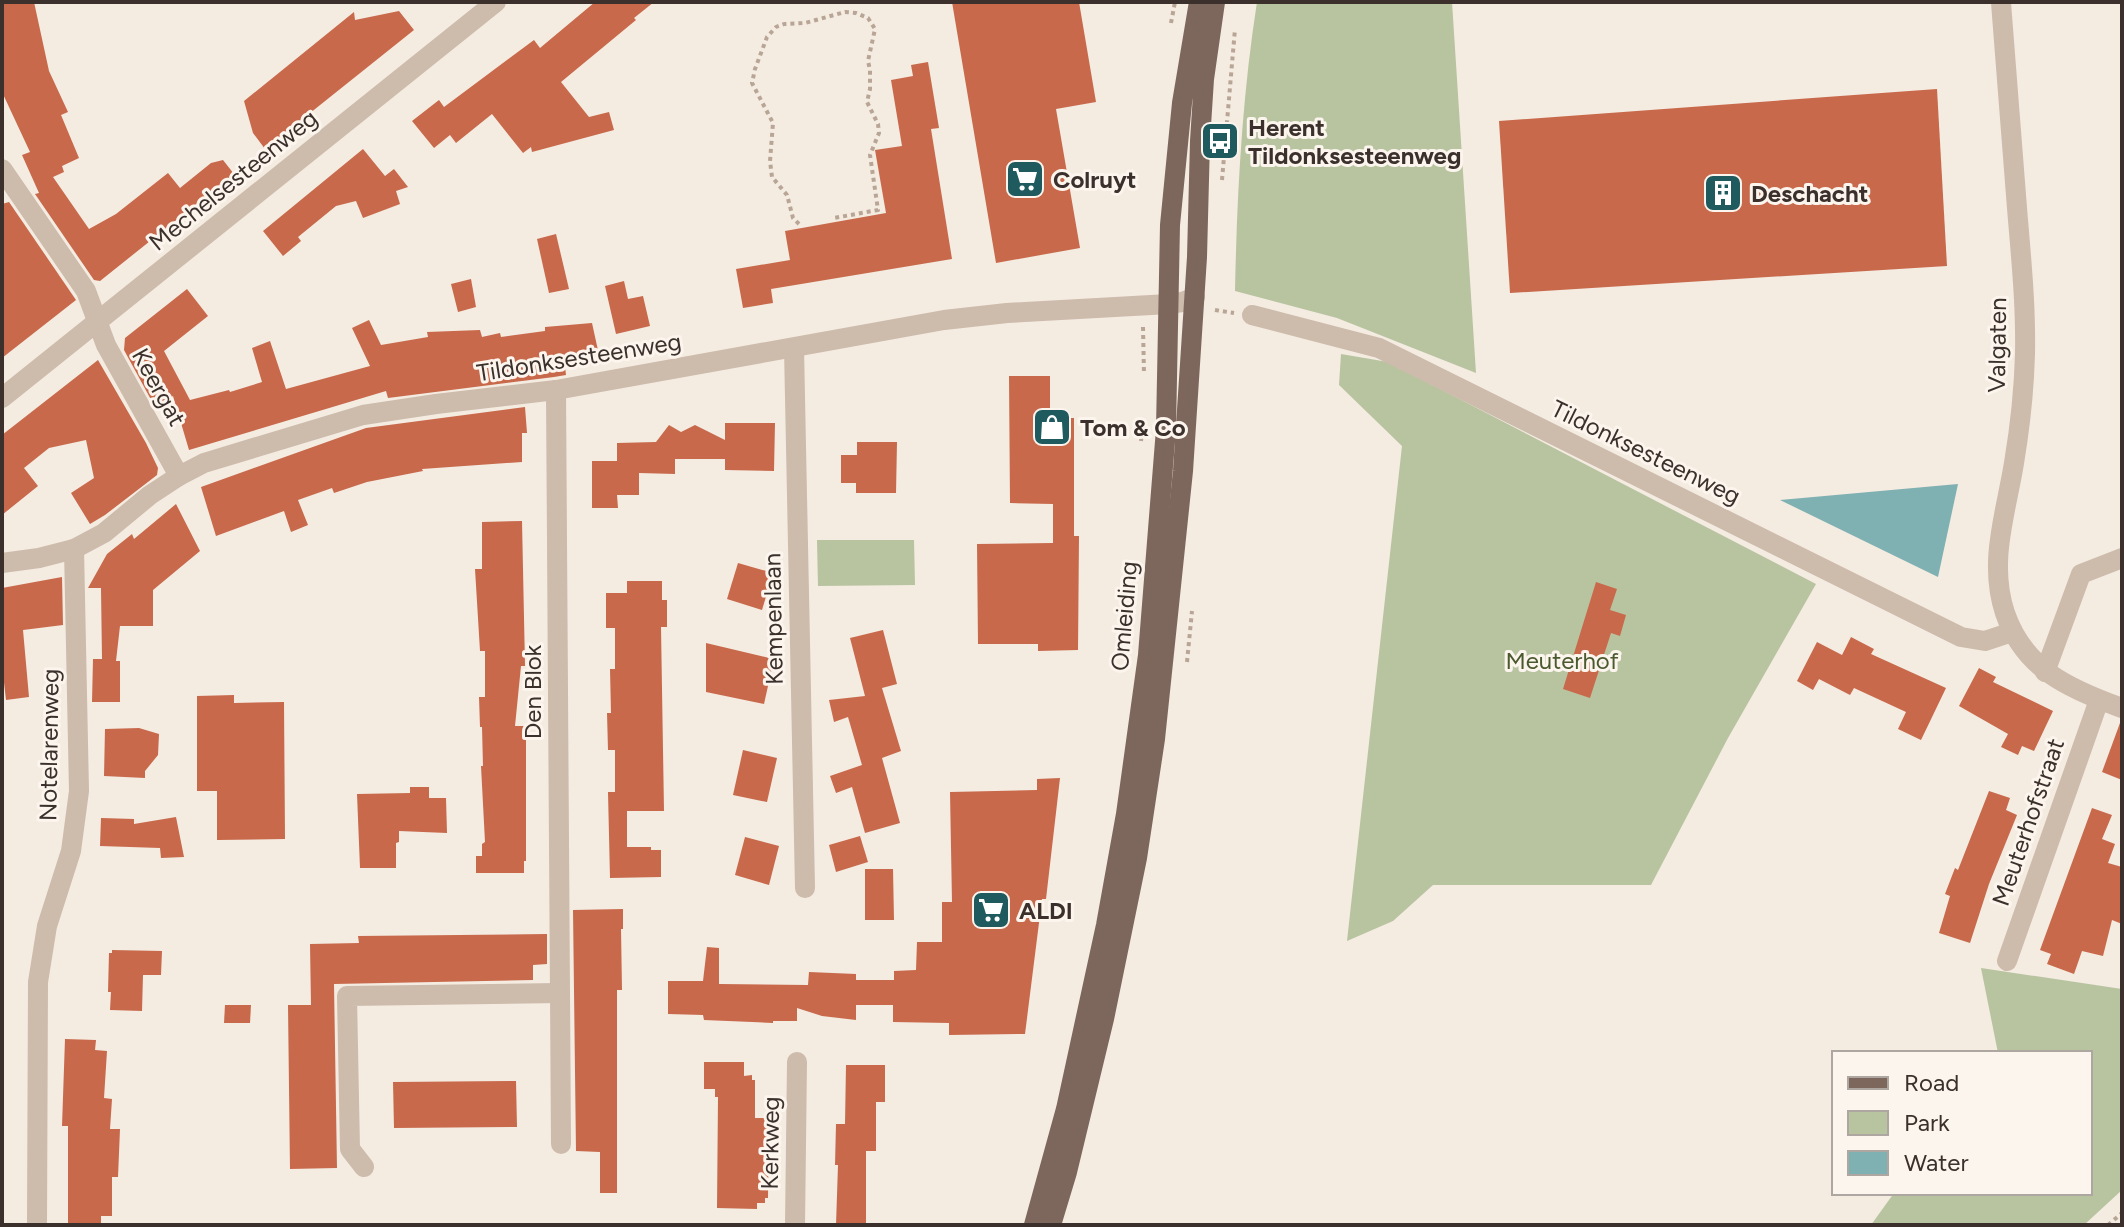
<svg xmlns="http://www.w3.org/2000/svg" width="2124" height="1227" font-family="Figtree,sans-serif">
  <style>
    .green { fill: #b8c4a0 }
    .water { fill: #7fb0b2 }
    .building { fill: #c8694b }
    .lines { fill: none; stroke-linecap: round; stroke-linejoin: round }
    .path { stroke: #b9a596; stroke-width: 4; stroke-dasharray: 4 4; stroke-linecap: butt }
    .minor { stroke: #cdbbac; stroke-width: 20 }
    .major { stroke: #7d675c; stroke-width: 20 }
    .labels { text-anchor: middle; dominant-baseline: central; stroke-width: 6; stroke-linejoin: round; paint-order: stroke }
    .poi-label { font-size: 24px; font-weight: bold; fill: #3b302b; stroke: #fbf5ee; text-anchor: start }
    .street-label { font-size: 24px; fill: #3b302b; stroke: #fbf5ee }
    .park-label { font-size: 24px; fill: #4a5a2e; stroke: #fbf5ee }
  </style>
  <rect width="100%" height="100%" fill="#f4ebe1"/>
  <!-- green -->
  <g class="green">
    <path d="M 1257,2 L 1452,2 L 1476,373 L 1337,318 L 1235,291 C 1237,194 1242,98 1257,2 Z"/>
    <polygon points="1341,354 1388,362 1816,584 1728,738 1651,885 1433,885 1393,921 1347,941 1402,446 1339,385"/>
    <polygon points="817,540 914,540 915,585 818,586"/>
    <polygon points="1981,968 2122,989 2122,1190 2084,1225 1871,1225 1894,1193 2090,1193 2090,1053 1998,1053"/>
  </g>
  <!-- water -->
  <polygon class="water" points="1958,484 1938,577 1780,500"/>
  <!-- building -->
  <g class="building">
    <polygon points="2,2 34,2 49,71 68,112 61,115 79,158 62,166 64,172 53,177 89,229 116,214 168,173 180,188 211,163 223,160 234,174 100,281 94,280 35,194 39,193 22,155 30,152 2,92"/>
    <polygon points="595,2 654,2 634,18 636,20 561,82 589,117 609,112 614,130 532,152 531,147 523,153 492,114 456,143 450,135 434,148 412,121 439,100 444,107 534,40 540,48"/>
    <polygon points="952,2 1079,2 1096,102 1056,109 1080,248 996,263"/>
    <polygon points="399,11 414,30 265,149 253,133 244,101 354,12 355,20"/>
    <polygon points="928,62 939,128 931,129 952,259 771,289 773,303 743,308 736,269 790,260 785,231 886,213 875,150 902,146 891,80 913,76 911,65"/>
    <polygon points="1937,89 1947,266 1510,293 1499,121"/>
    <polygon points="363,149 385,176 394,169 408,187 396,191 400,204 363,218 356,201 336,206 298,237 301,241 283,256 263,231"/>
    <polygon points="9,202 76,300 2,358 2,204"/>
    <polygon points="556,234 569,289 549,293 537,239"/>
    <polygon points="471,279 476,307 458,312 451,284"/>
    <polygon points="624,281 628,299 643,296 650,326 616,334 605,286"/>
    <polygon points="187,289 208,316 164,351 190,400 229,390 230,392 262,382 252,348 270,341 286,389 370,366 352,328 369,320 381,345 428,337 427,332 480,330 482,337 500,333 501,337 545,331 545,327 592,323 601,364 565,367 566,375 554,377 388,398 386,391 189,450 173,396 155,407 124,350 125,338"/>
    <polygon points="98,360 146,443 158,468 157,475 105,515 90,524 71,493 94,478 86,440 49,448 24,468 38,486 2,515 2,435"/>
    <polygon points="1009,376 1050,376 1050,418 1074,418 1074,536 1079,536 1078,650 1038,651 1038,644 978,644 977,544 1053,543 1053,504 1010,503"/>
    <polygon points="525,407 527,433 522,433 522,462 422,469 423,471 367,482 334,493 332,488 298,500 308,525 291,532 284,511 216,536 201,487 366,428"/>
    <polygon points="725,423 775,423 774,471 725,470 725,459 675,459 675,474 639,473 639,495 617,495 618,508 592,508 592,461 617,461 617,443 656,442 669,425 681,432 695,425 725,440"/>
    <polygon points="857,442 897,442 896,493 856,493 856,483 841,483 841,455 857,455"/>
    <polygon points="176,504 200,551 153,590 153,626 120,626 116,661 120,661 120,702 92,702 93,659 102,659 101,588 88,588 107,554 132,534 134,539"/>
    <polygon points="522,521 525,666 521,666 515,726 526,726 526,861 524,861 524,873 476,873 476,856 482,856 482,844 485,842 481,766 483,766 482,727 480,727 479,697 485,697 485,651 480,651 475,569 482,569 482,522"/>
    <polygon points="738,563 773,573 762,610 727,599"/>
    <polygon points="62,577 63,625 23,630 29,697 6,700 2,665 2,588"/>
    <polygon points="627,581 662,581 662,600 667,600 667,627 661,627 664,811 627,811 627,847 651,847 651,850 661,850 661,877 610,878 608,792 615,792 615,750 608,750 607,713 611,713 610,669 615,669 615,628 606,628 606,593 627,593"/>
    <polygon points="1596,582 1617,589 1610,610 1626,615 1620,636 1611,633 1590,698 1563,689"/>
    <polygon points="883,630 897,684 882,688 901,751 882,758 900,823 865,833 852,787 836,793 830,776 862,765 848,717 834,722 829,700 865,696 850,638"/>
    <polygon points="1851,637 1874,649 1871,654 1946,688 1921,740 1898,729 1906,712 1854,688 1850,695 1819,679 1813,690 1797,681 1817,642 1842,655"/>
    <polygon points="706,643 774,659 764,704 706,692"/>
    <polygon points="1979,668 1996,677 1993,682 2053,711 2034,751 2022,746 2018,755 2001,747 2008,734 1959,706"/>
    <polygon points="234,695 234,703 284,702 285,839 217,840 217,791 197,791 197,696"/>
    <polygon points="2120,723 2122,723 2122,780 2102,772"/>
    <polygon points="139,728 159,734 158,755 145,771 145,778 104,776 105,729"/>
    <polygon points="743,750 777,758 767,802 733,795"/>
    <polygon points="1060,778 1046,899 1042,899 1025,1034 949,1035 949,1023 893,1022 893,1005 856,1005 856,1020 822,1016 797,1008 797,1021 773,1021 773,1023 704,1020 703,1015 668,1014 668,981 703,981 707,947 719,948 719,984 808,985 809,972 856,974 856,980 894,980 894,971 916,970 917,942 942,942 942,902 952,902 950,792 1037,790 1037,779"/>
    <polygon points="410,787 429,787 429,798 446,798 447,833 399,831 399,842 396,843 396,868 360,868 357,794 410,793"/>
    <polygon points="1989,791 2010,798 2006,810 2017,815 1989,884 1970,943 1939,933 1950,896 1945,894 1955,868 1958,870"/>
    <polygon points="2092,808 2112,815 2102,839 2115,844 2108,863 2122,867 2122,924 2112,920 2103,956 2082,951 2074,974 2047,964 2051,954 2040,950"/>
    <polygon points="176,817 184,857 161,858 160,848 100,846 101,818 134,819 134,824"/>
    <polygon points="860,836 868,862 836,872 829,845"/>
    <polygon points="745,837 779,846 769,885 735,875"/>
    <polygon points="865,869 893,869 894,920 865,920"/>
    <polygon points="623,909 623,929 621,929 622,990 617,990 617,1193 600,1193 600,1152 576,1151 573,910"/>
    <polygon points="547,934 547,964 533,965 533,980 334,984 337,1168 290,1169 288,1005 311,1005 310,944 359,943 358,936"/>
    <polygon points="112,950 162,951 161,975 143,975 142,1011 110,1010 111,992 108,992 109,953 112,953"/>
    <polygon points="225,1005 251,1005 250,1023 224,1023"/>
    <polygon points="65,1039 96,1040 95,1050 107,1051 104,1098 112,1099 110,1129 120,1129 118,1177 112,1177 112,1216 101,1216 101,1225 68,1225 68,1126 62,1126"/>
    <polygon points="704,1062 744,1062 744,1076 752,1075 752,1080 755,1080 755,1118 769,1118 768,1198 765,1198 765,1203 757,1203 757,1209 717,1208 718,1097 715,1097 715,1089 704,1089"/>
    <polygon points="846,1065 885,1065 885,1102 876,1102 876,1151 866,1151 866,1225 836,1225 838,1165 835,1165 836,1124 845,1124"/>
    <polygon points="516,1081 517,1127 394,1128 393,1082"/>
  </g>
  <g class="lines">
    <!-- path -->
    <g class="path">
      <polyline points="1171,23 1175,2"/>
      <polyline points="1222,180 1235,29"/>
      <polyline points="799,224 793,218 787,195 772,177 770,161 773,123 752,83 755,69 767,37 776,27 784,24 805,23 845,12 856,13 868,18 875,29 868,61 870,70 870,89 867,102 878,124 879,133 870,155 878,210 834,218"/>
      <polyline points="1215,310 1234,313"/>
      <polyline points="1143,327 1144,374"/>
      <polyline points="1141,441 1143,422"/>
      <polyline points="1187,662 1192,611"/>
      <polyline points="2108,1225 2122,1213"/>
    </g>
    <!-- minor -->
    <g class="minor">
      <path d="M 2001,2 C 2006,71 2012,140 2017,208 C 2021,257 2026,305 2025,354 C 2024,391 2020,427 2014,463 C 2006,513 1988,562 2005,613 C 2024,669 2069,689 2122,708"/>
      <polyline points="2,169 86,291 106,345 179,476"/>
      <polyline points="1252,315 1379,348 1961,637 1985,641 2012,632"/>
      <polyline points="794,348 805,888"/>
      <polyline points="556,390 561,1144"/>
      <polyline points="2,398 496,2"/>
      <polyline points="2,563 39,558 74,549 104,533 150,495 179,476 204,463 363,415 436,404 556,390 944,320 1007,313 1169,304 1182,302 1195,297"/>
      <polyline points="2045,672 2081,574 2122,558"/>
      <polyline points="2007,961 2099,700"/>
      <polyline points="364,1167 350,1149 347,996 559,993"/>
      <polyline points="37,1225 38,982 47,926 71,851 79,791 74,549"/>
      <polyline points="795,1225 797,1062"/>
    </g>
    <!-- major -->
    <g class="major">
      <polyline points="1034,1225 1066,1109 1106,925 1126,814 1148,655 1166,429 1170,225 1182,103 1199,2"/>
      <polyline points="1051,1225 1067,1172 1104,1019 1137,858 1155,739 1183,471 1197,257 1200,141 1204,79 1215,2"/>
    </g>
  </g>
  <!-- icons -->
  <defs>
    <symbol id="bus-square" viewBox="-11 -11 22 22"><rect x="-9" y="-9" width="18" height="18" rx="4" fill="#1f5a5e" stroke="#fbf5ee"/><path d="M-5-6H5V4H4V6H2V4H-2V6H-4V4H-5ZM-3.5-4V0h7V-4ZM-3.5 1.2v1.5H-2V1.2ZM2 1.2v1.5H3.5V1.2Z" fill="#fff"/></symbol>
    <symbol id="supermarket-square" viewBox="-11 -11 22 22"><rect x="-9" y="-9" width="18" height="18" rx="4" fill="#1f5a5e" stroke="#fbf5ee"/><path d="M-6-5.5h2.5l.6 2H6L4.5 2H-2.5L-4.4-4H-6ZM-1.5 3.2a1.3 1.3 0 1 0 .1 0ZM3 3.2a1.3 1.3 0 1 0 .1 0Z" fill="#fff"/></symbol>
    <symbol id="building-square" viewBox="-11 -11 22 22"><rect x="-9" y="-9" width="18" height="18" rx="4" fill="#1f5a5e" stroke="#fbf5ee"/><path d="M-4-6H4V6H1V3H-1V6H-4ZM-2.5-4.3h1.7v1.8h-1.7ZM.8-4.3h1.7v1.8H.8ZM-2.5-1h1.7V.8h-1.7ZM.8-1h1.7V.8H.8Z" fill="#fff"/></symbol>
    <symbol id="shop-square" viewBox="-11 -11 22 22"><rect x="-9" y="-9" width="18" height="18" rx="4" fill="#1f5a5e" stroke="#fbf5ee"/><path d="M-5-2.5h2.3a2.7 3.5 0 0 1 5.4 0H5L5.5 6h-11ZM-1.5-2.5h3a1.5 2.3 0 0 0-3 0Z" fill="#fff"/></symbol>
  </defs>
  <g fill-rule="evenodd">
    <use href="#bus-square" x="1198" y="119" width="44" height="44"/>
    <use href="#supermarket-square" x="1003" y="157" width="44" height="44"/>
    <use href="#building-square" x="1701" y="171" width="44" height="44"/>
    <use href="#shop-square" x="1030" y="405" width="44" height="44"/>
    <use href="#supermarket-square" x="969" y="888" width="44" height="44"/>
  </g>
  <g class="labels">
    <!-- poi labels -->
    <g class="poi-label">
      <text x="1248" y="127">Herent<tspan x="1248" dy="28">Tildonksesteenweg</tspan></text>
      <text x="1053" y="179">Colruyt</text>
      <text x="1751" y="193">Deschacht</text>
      <text x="1080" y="427">Tom &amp; Co</text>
      <text x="1019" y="910">ALDI</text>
    </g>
    <!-- street labels -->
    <g class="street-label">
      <text transform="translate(233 180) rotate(-39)">Mechelsesteenweg</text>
      <text transform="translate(1997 345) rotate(-89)">Valgaten</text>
      <text transform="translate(579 357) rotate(-9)">Tildonksesteenweg</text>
      <text transform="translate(159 387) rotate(61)">Keergat</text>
      <text transform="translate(1646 452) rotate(26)">Tildonksesteenweg</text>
      <text transform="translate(1124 616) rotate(-85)">Omleiding</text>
      <text transform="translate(773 619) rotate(-91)">Kempenlaan</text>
      <text transform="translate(532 692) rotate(-90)">Den Blok</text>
      <text transform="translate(49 745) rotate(-89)">Notelarenweg</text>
      <text transform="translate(2028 822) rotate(-71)">Meuterhofstraat</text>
      <text transform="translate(770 1143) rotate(-89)">Kerkweg</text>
    </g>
    <!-- park labels -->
    <g class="park-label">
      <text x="1562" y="660">Meuterhof</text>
    </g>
  </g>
  <!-- border -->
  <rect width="2124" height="1227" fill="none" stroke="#3b302b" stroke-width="8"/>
  <!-- legend -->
  <rect x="1832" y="1051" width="260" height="144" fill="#fbf5ee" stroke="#aea6a0" stroke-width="2"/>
  <rect x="1848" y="1077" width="40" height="12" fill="#7d675c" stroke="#aea6a0" stroke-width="2"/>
  <text x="1904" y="1091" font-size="24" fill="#3b302b">Road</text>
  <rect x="1848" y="1111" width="40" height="24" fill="#b8c4a0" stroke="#aea6a0" stroke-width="2"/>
  <text x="1904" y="1131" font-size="24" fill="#3b302b">Park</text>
  <rect x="1848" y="1151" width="40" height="24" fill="#7fb0b2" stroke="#aea6a0" stroke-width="2"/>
  <text x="1904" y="1171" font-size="24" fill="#3b302b">Water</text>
</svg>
